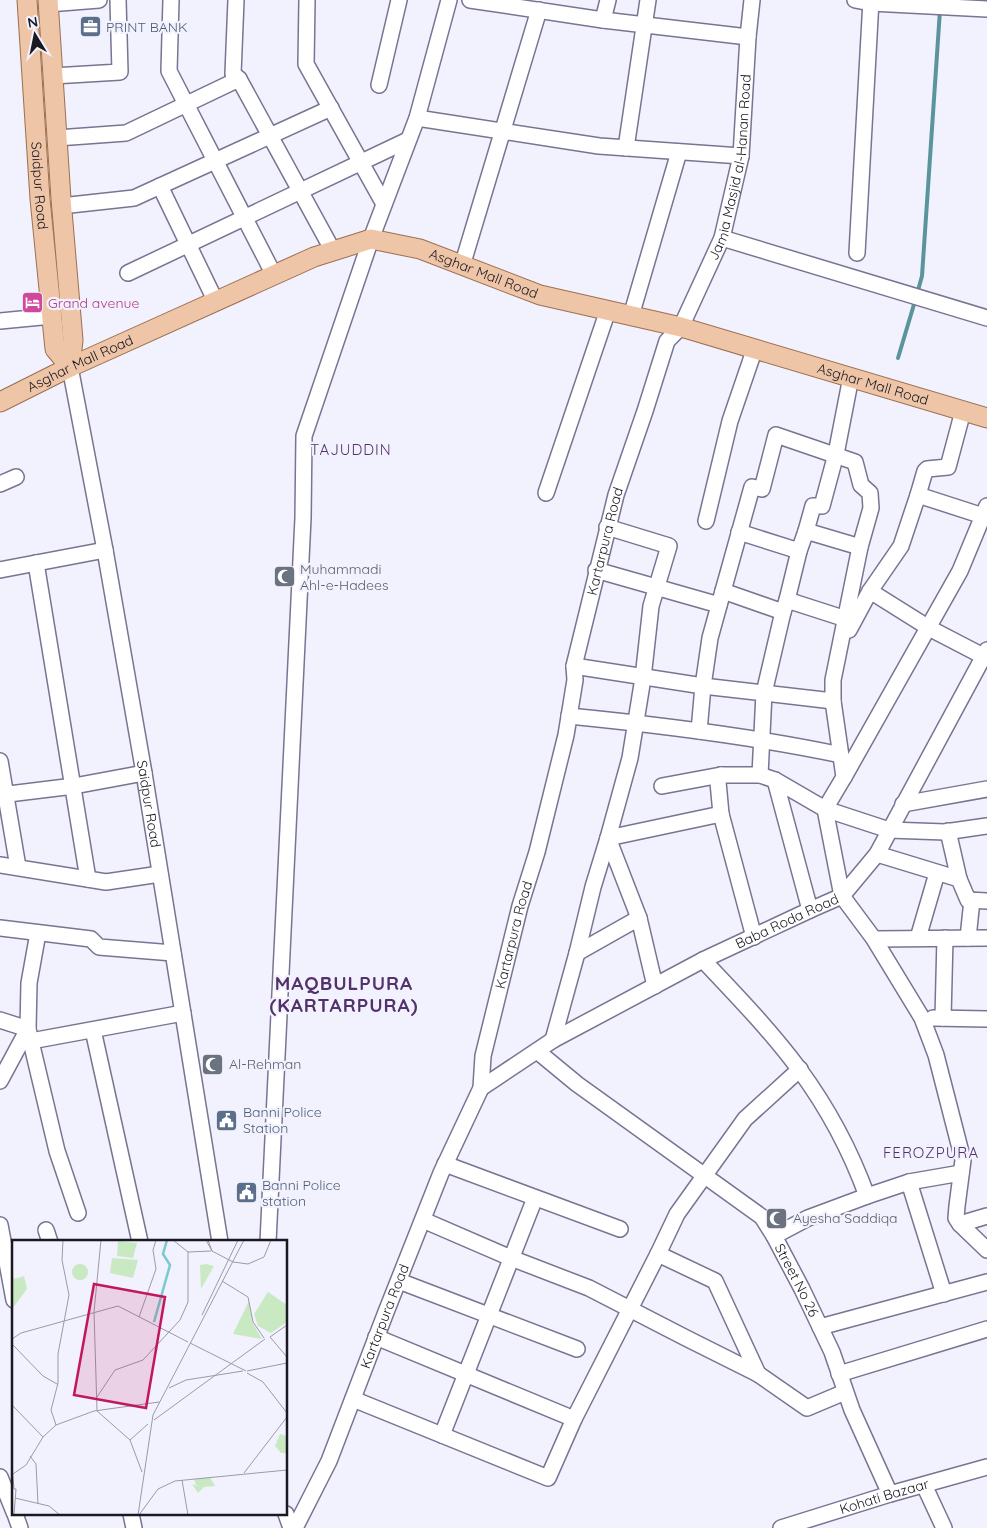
<svg xmlns="http://www.w3.org/2000/svg" width="987" height="1528" font-family="Quicksand,sans-serif">
  <style>
    .lines { fill: none; stroke-linecap: round; stroke-linejoin: round }
    .stream { stroke: #5b959b; stroke-width: 4 }
    .minor-casing { stroke: #787491; stroke-width: 18 }
    .major-casing { stroke: #9c7051; stroke-width: 21 }
    .minor { stroke: #fff; stroke-width: 15 }
    .major { stroke: #eec5a6; stroke-width: 19 }
    .labels { text-anchor: middle; dominant-baseline: central; stroke-width: 4.5; stroke-linejoin: round; paint-order: stroke }
    .service-label { font-size: 14px; fill: #4e5e75; stroke: #f2f1fe; text-anchor: start }
    .street-label { font-size: 14px; fill: #1a1823; stroke: #f2f1fe }
    .hotel-label { font-size: 14px; fill: #b23c85; stroke: #f2f1fe; text-anchor: start }
    .worship-label { font-size: 14px; fill: #5b616d; stroke: #f2f1fe; text-anchor: start }
    .neighbourhood-label { font-size: 15px; letter-spacing: 1px; fill: #53326b; stroke: #f2f1fe }
    .district-label { font-size: 19px; font-weight: bold; letter-spacing: 1px; fill: #53326b; stroke: #f2f1fe }
    .inset-river { fill: none; stroke: #77cbce; stroke-width: 2.5 }
    .inset-road { fill: none; stroke: #9c9aa6; stroke-width: 1 }
    .view { fill: #c2185b; fill-opacity: 0.15; stroke: #c2185b; stroke-width: 2.5 }
    .inset-edge { fill: none; stroke: #1a1823; stroke-width: 2.5 }
  </style>
  <rect width="100%" height="100%" fill="#f2f1fe"/>
  <g class="lines">
    <!-- stream -->
    <g class="stream">
      <polyline points="917,294 922,276 940,10"/>
      <polyline points="898,358 915,301"/>
    </g>
    <defs>
      <g id="minor">
        <polyline points="171,0 169,71 274,275"/>
        <polyline points="236,0 233,74 239,79 333,251"/>
        <polyline points="307,0 306,64 384,204"/>
        <polyline points="470,0 603,20 748,37"/>
        <polyline points="855,0 871,3 987,9"/>
        <polyline points="48,4 99,0"/>
        <polyline points="603,20 608,0"/>
        <polyline points="53,76 120,72 118,0"/>
        <polyline points="379,85 399,0"/>
        <polyline points="417,118 599,146 741,156"/>
        <polyline points="57,138 126,133 239,79"/>
        <polyline points="626,148 648,0"/>
        <polyline points="160,186 216,302"/>
        <polyline points="61,206 134,198 331,108"/>
        <polyline points="722,238 987,318"/>
        <polyline points="857,253 871,0"/>
        <polyline points="462,266 539,10"/>
        <polyline points="128,273 408,140"/>
        <polyline points="631,316 679,152"/>
        <polyline points="0,321 52,316"/>
        <path id="s1" d="M 70,367 L 105,550 L 144,773 L 220,1242"/>
        <polyline points="0,484 16,477"/>
        <polyline points="546,493 608,310"/>
        <polyline points="918,495 983,516"/>
        <polyline points="706,521 730,421 755,348"/>
        <polyline points="806,531 813,506 822,506 836,454 851,377"/>
        <polyline points="739,532 799,551 806,531 860,547"/>
        <polyline points="36,563 88,879"/>
        <polyline points="0,570 105,550"/>
        <polyline points="596,570 719,605"/>
        <polyline points="723,591 752,487 762,489 776,435 855,462 861,485 870,493 871,508 860,547 833,680 833,701 844,777 825,809 842,896 874,939 922,1018 936,1055 963,1160 957,1206 956,1218 960,1224 987,1250"/>
        <polyline points="870,591 929,628 983,656"/>
        <polyline points="787,600 799,551"/>
        <polyline points="849,630 870,591 901,546 918,495 925,471 927,469 948,467 963,411"/>
        <polyline points="574,666 703,686 833,701"/>
        <path d="M 569,716 C 660,725 752,736 841,755"/>
        <polyline points="699,731 703,686 710,638 723,591 783,612 787,600 846,619"/>
        <polyline points="0,761 18,867"/>
        <polyline points="760,775 764,693 783,612"/>
        <polyline points="844,777 960,571 987,506"/>
        <polyline points="775,780 810,910"/>
        <polyline points="662,786 721,775"/>
        <polyline points="0,795 74,786 144,773"/>
        <polyline points="903,804 987,789"/>
        <polyline points="721,814 754,937"/>
        <polyline points="948,831 959,879"/>
        <polyline points="877,854 959,879 968,900 987,901"/>
        <polyline points="0,865 106,882 160,874"/>
        <polyline points="0,928 91,939 99,947 173,953"/>
        <polyline points="38,933 29,983 28,1029 57,1151 78,1213"/>
        <polyline points="918,938 937,873"/>
        <polyline points="968,938 972,900"/>
        <polyline points="874,939 987,938"/>
        <polyline points="577,953 639,918"/>
        <path d="M 703,960 C 736,995 770,1030 799,1069 C 827,1107 851,1152 867,1196"/>
        <polyline points="655,986 639,918 608,838 721,814 718,782 721,775 760,775 775,780 825,809 889,830 945,832 987,826"/>
        <polyline points="933,1018 987,1019"/>
        <polyline points="943,1018 945,938"/>
        <polyline points="0,1020 28,1029 0,1081"/>
        <polyline points="93,1030 140,1242"/>
        <polyline points="553,1040 577,953 593,887 608,838 630,758 643,678 651,606 669,546 607,527"/>
        <polyline points="31,1041 183,1013"/>
        <path id="s2" d="M 537,1051 L 577,1084 L 762,1217 L 774,1236 L 802,1289 L 832,1352 L 852,1410 L 890,1494"/>
        <path id="s3" d="M 481,1088 L 553,1040 L 703,960 L 810,910 L 842,896 L 877,854 L 987,650"/>
        <polyline points="445,1164 620,1229"/>
        <polyline points="909,1182 944,1294"/>
        <polyline points="423,1220 511,1258 589,1288 686,1338 758,1374 807,1408 845,1392"/>
        <polyline points="960,1224 987,1216"/>
        <polyline points="0,1225 14,1300"/>
        <polyline points="46,1230 50,1242"/>
        <polyline points="774,1236 808,1218 867,1196 909,1182 961,1173"/>
        <polyline points="268,1242 303,518 304,436 371,239 417,118 449,0"/>
        <polyline points="658,1254 715,1281 758,1374"/>
        <polyline points="399,1281 577,1349"/>
        <polyline points="820,1327 987,1282"/>
        <polyline points="376,1337 574,1419"/>
        <polyline points="839,1374 987,1329"/>
        <polyline points="353,1399 548,1478 574,1419 658,1254 677,1214 745,1119 800,1069"/>
        <polyline points="442,1435 535,1198"/>
        <polyline points="0,1477 14,1512"/>
        <polyline points="924,1485 944,1528"/>
        <polyline points="15,1514 20,1528"/>
        <polyline points="131,1514 134,1528"/>
        <polyline points="286,1514 291,1528"/>
        <path id="s4" d="M 295,1528 L 329,1461 L 386,1312 L 441,1173 L 481,1088 L 483,1056 L 520,906 L 537,852 L 566,735 L 575,680 L 574,666 L 616,495 L 645,411 L 667,341 L 681,327 L 722,238 L 741,156 L 748,37 L 752,0"/>
        <path id="s5" d="M 781,1528 L 890,1494 L 987,1467"/>
      </g>
      <g id="major">
        <path id="s6" d="M 27,0 L 40,199 L 55,349 L 70,367"/>
        <polyline points="48,0 61,199 73,340 70,367"/>
        <path id="s7" d="M 0,402 L 70,367 L 314,257 L 371,239 L 420,249 L 540,295 L 681,327 L 987,418"/>
      </g>
    </defs>
    <!-- minor casing -->
    <use href="#minor" class="minor-casing"/>
    <!-- major casing -->
    <use href="#major" class="major-casing"/>
    <!-- minor -->
    <use href="#minor" class="minor"/>
    <!-- major -->
    <use href="#major" class="major"/>
  </g>
  <!-- icons -->
  <defs>
    <symbol id="office-square" viewBox="-11 -11 22 22"><rect x="-9" y="-9" width="18" height="18" rx="4" fill="#5c6f8a" stroke="#f2f1fe"/><path d="M-6-3h4V-5.5h4V-3h4V5H-6ZM-1-4.5V-3h2v-1.5ZM-6 0V1H6V0Z" fill="#fff"/></symbol>
    <symbol id="hotel-square" viewBox="-11 -11 22 22"><rect x="-9" y="-9" width="18" height="18" rx="4" fill="#d1479c" stroke="#f2f1fe"/><path d="M-6-4.5h1.5V1H6V5H4.5V3h-9V5H-6ZM-4 0a1.8 1.8 0 1 1 3.6 0ZM.5 0V-2.5h3Q6-2.5 6 0Z" fill="#fff"/></symbol>
    <symbol id="mosque-square" viewBox="-11 -11 22 22"><rect x="-9" y="-9" width="18" height="18" rx="4" fill="#6b7280" stroke="#f2f1fe"/><path d="M3.5-4.9A6 6 0 1 0 3.5 4.9A5 5 0 1 1 3.5-4.9Z" fill="#fff"/></symbol>
    <symbol id="civic-square" viewBox="-11 -11 22 22"><rect x="-9" y="-9" width="18" height="18" rx="4" fill="#5c6f8a" stroke="#f2f1fe"/><path d="M-.6-6.5H3V-4.5H.6V-3L4-1V1h2V6H-6V1h2V-1L-.6-3ZM-1.2 2.5V6h2.4V2.5Z" fill="#fff"/></symbol>
  </defs>
  <g fill-rule="evenodd">
    <use href="#office-square" x="78" y="14" width="25" height="25"/>
    <use href="#hotel-square" x="20" y="290" width="25" height="25"/>
    <use href="#mosque-square" x="272" y="564" width="25" height="25"/>
    <use href="#mosque-square" x="200" y="1052" width="25" height="25"/>
    <use href="#civic-square" x="214" y="1108" width="25" height="25"/>
    <use href="#civic-square" x="234" y="1180" width="25" height="25"/>
    <use href="#mosque-square" x="764" y="1206" width="25" height="25"/>
  </g>
  <g class="labels">
    <!-- service labels -->
    <g class="service-label">
      <text x="106" y="27">PRINT BANK</text>
      <text x="243" y="1112">Banni Police<tspan x="243" dy="16">Station</tspan></text>
      <text x="262" y="1185">Banni Police<tspan x="262" dy="16">station</tspan></text>
    </g>
    <!-- street labels -->
    <g class="street-label">
      <text stroke="none"><textPath href="#s4" startOffset="1439">Jamia Masjid al-Hanan Road</textPath></text>
      <text stroke="none"><textPath href="#s6" startOffset="186">Saidpur Road</textPath></text>
      <text stroke="none"><textPath href="#s7" startOffset="524">Asghar Mall Road</textPath></text>
      <text stroke="none"><textPath href="#s7" startOffset="89">Asghar Mall Road</textPath></text>
      <text stroke="none"><textPath href="#s7" startOffset="929">Asghar Mall Road</textPath></text>
      <text stroke="none"><textPath href="#s4" startOffset="1040">Kartarpura Road</textPath></text>
      <text stroke="none"><textPath href="#s1" startOffset="444">Saidpur Road</textPath></text>
      <text stroke="none"><textPath href="#s3" startOffset="349">Baba Roda Road</textPath></text>
      <text stroke="none"><textPath href="#s4" startOffset="635">Kartarpura Road</textPath></text>
      <text stroke="none"><textPath href="#s2" startOffset="352">Street No 26</textPath></text>
      <text stroke="none"><textPath href="#s4" startOffset="230">Kartarpura Road</textPath></text>
      <text stroke="none"><textPath href="#s5" startOffset="108">Kohati Bazaar</textPath></text>
    </g>
    <!-- hotel labels -->
    <g class="hotel-label">
      <text x="48" y="303">Grand avenue</text>
    </g>
    <!-- worship labels -->
    <g class="worship-label">
      <text x="300" y="569">Muhammadi<tspan x="300" dy="16">Ahl-e-Hadees</tspan></text>
      <text x="229" y="1064">Al-Rehman</text>
      <text x="793" y="1218">Ayesha Saddiqa</text>
    </g>
    <!-- neighbourhood labels -->
    <g class="neighbourhood-label">
      <text x="351" y="449">TAJUDDIN</text>
      <text x="931" y="1152">FEROZPURA</text>
    </g>
    <!-- district labels -->
    <g class="district-label">
      <text x="344" y="983">MAQBULPURA<tspan x="344" dy="22">(KARTARPURA)</tspan></text>
    </g>
  </g>
  <!-- overview -->
  <g transform="translate(12 1240)">
    <rect width="275" height="275" fill="#f2f1fe"/>
    <path d="M 106,1 L 125,3 L 121,18 L 105,16 ZM 100,18 L 126,20 L 121,38 L 98,33 ZM 194,24 L 202,26 L 189,49 L 188,25 ZM60 32a8 8 0 1 1 16 0a8 8 0 1 1-16 0ZM 0,33 L 2,39 L 12,36 L 15,49 L 0,69 ZM 256,52 L 275,65 L 275,82 L 259,93 L 246,86 L 242,74 ZM 237,61 L 240,82 L 250,99 L 221,94 ZM 268,194 L 275,196 L 274,213 L 269,213 L 263,206 ZM 198,237 L 203,246 L 192,247 L 186,253 L 180,244 L 189,247 L 184,245 L 182,239 Z" fill="#c9e9c2"/>
    <path class="inset-river" d="M 142,82 L 158,25 L 151,14 L 155,0"/>
    <path class="inset-road" d="M 161,0 L 176,12 L 199,11M 194,0 L 200,11 L 196,0M 200,11 L 221,22 L 236,24 L 252,17 L 259,0M 210,41 L 236,57 L 241,82 L 252,98M 82,72 L 85,170M 82,72 L 89,0M 190,75 L 226,0M 127,77 L 144,29 L 141,10 L 144,0M 275,85 L 258,97 L 275,117M 0,99 L 9,93 L 106,66 L 176,102M 178,103 L 234,131M 0,104 L 31,136 L 45,144M 235,131 L 275,123M 235,133 L 251,142 L 275,173M 157,148 L 174,140 L 231,131M 83,160 L 103,130 L 131,120 L 168,80 L 176,62 L 176,12M 0,165 L 31,197M 85,171 L 118,200 L 130,232M 142,180 L 253,99M 44,185 L 39,170 L 46,143 L 46,114 L 57,55 L 50,20 L 51,0M 118,200 L 136,184M 18,216 L 24,224 L 26,264M 0,228 L 2,249 L 4,249 L 2,275M 232,233 L 275,177M 1,234 L 14,225 L 31,197 L 44,185 L 82,171 L 147,162M 170,240 L 176,275M 3,258 L 37,266 L 48,275M 126,275 L 141,175 L 232,0M 127,275 L 146,249 L 163,241 L 275,230"/>
    <path class="view" d="M 82,44 L 153,57 L 134,168 L 62,155 Z"/>
    <rect width="275" height="275" class="inset-edge"/>
  </g>
  <!-- north arrow -->
  <g transform="translate(35 35) rotate(350)" stroke="#f2f1fe" stroke-width="4" paint-order="stroke">
  <path d="M0-4L9 19L0 12L-9 19Z" fill="#1a1823"/>
  <text y="-8" font-size="14" font-weight="bold" text-anchor="middle" fill="#1a1823">N</text>
  </g>
</svg>
